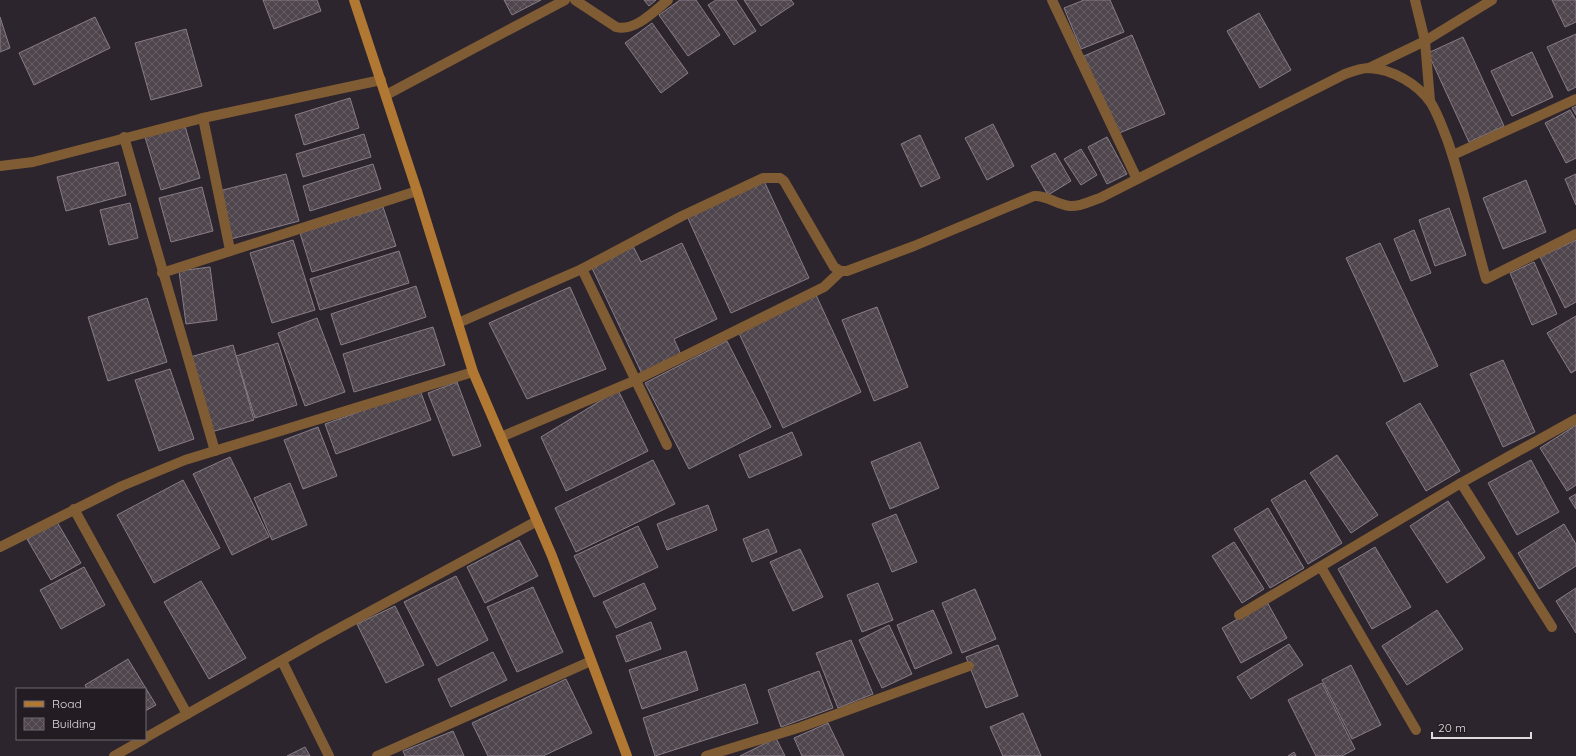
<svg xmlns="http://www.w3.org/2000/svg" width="1576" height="756" font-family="Quicksand,sans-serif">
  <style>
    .building { fill: url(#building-cross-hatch); stroke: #887d86 }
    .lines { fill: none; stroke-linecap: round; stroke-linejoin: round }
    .minor { stroke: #805c34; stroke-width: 10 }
    .secondary { stroke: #b17833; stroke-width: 10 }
  </style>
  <defs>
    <pattern id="building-cross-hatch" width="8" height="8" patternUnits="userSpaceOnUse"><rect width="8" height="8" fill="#4f454d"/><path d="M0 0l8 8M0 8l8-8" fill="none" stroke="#685f66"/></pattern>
  </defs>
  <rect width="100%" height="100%" fill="#2d252d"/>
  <!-- building -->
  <g class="building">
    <polygon points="263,0 317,0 321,11 274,29"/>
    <polygon points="504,0 541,0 512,15"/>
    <polygon points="644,0 656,0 649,6"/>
    <polygon points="680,0 696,0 720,35 688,56 659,15"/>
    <polygon points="716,0 736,0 756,31 734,45 708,5"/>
    <polygon points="744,0 791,0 794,4 761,26"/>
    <polygon points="1084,0 1110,0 1124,32 1081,49 1064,8"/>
    <polygon points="1552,0 1576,0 1576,22 1565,27"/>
    <polygon points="1259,13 1291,70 1260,88 1227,31"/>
    <polygon points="0,17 10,48 0,52"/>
    <polygon points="95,17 110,48 34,85 19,53"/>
    <polygon points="652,23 688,73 661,93 625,43"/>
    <polygon points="186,29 202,86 151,100 135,43"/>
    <polygon points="1576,34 1576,87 1568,91 1547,47"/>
    <polygon points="1132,35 1165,114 1117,134 1084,56"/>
    <polygon points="1463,37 1504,126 1469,142 1428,53"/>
    <polygon points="1532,52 1553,97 1512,116 1491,71"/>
    <polygon points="350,98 359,128 304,145 295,115"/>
    <polygon points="1576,106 1576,115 1572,108"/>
    <polygon points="1570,110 1576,120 1576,158 1566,163 1545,123"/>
    <polygon points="993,124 1014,166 987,180 965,138"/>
    <polygon points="185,126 200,178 161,190 145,137"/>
    <polygon points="364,134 371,157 303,177 296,154"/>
    <polygon points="920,135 940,178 921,187 901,144"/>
    <polygon points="1107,137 1127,174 1107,184 1088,147"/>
    <polygon points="1081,149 1097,175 1081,185 1064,159"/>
    <polygon points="1055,153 1071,181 1048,195 1031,166"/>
    <polygon points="118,162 126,195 66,211 57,177"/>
    <polygon points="373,164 381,189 310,211 303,186"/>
    <polygon points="286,174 299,221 231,239 219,191"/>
    <polygon points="1576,174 1576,205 1565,179"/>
    <polygon points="1526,180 1546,232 1503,249 1483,198"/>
    <polygon points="764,181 809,278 731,313 687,216"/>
    <polygon points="202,187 213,231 171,242 159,198"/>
    <polygon points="130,203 138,238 109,245 100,210"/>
    <polygon points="383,207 396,246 312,272 300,233"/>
    <polygon points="1449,208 1466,255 1435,266 1419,220"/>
    <polygon points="1414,230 1431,273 1411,281 1394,239"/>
    <polygon points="293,240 315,310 272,323 250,253"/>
    <polygon points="1576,240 1576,302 1565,308 1540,257"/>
    <polygon points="682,243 717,319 674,339 682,357 643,376 591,266 633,246 641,262"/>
    <polygon points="1380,243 1438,366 1404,382 1346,258"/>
    <polygon points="399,251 409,283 320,310 310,279"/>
    <polygon points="1534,262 1557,314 1532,325 1510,273"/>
    <polygon points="210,267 217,320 186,324 179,271"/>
    <polygon points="416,286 426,317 341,345 331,314"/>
    <polygon points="570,287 606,369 527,399 489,323"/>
    <polygon points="816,295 861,392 783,428 738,331"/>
    <polygon points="147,298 167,362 108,381 88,317"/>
    <polygon points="877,307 908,387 874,401 842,320"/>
    <polygon points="1576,316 1576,370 1571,373 1547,333"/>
    <polygon points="317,318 345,392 305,406 278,333"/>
    <polygon points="433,327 445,365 354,392 343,354"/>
    <polygon points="727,341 771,427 689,469 645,383"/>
    <polygon points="278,343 297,405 255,418 236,356"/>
    <polygon points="233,345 254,420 211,432 190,357"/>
    <polygon points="1503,360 1535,432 1503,447 1470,374"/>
    <polygon points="170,369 194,439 159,451 135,380"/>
    <polygon points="457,382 481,446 453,456 428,393"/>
    <polygon points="420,390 431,420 336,454 325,424"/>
    <polygon points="618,390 648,451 566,491 541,437"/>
    <polygon points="1420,403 1460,471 1426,491 1386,423"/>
    <polygon points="1576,425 1576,485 1567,491 1540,448"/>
    <polygon points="318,427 337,476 303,489 284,440"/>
    <polygon points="792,432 802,455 749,478 739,455"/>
    <polygon points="920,442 939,488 890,509 871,462"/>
    <polygon points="1337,455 1378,515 1351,533 1310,473"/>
    <polygon points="230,457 269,537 232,555 193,474"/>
    <polygon points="653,460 675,504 576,552 555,508"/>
    <polygon points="1531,460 1559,512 1517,535 1488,483"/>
    <polygon points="183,480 220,548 154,583 117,515"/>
    <polygon points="1305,480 1342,543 1308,564 1271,500"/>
    <polygon points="290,483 307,525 272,540 254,498"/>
    <polygon points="1576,494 1576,509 1569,498"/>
    <polygon points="1448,501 1485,558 1447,583 1410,526"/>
    <polygon points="708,505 717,530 667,550 657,524"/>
    <polygon points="1268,508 1304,568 1270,588 1234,529"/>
    <polygon points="896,514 917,562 892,572 872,524"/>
    <polygon points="57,522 81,563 51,580 27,539"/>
    <polygon points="1564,524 1576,544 1576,566 1539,589 1518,553"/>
    <polygon points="638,526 658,567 594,597 574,556"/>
    <polygon points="768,529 777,552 752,562 743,539"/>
    <polygon points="519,540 538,576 485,603 467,567"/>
    <polygon points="1234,542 1264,589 1242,603 1212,556"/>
    <polygon points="1375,547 1411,607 1372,629 1338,569"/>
    <polygon points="800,549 823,597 793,611 770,562"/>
    <polygon points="84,567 105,605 61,629 40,590"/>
    <polygon points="456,576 488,640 437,666 404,602"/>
    <polygon points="201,581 246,658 209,679 164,602"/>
    <polygon points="644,583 656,609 616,628 603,602"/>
    <polygon points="878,583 893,620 862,632 847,595"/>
    <polygon points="533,587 563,652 517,672 487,607"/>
    <polygon points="1576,588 1576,633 1556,601"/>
    <polygon points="975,589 996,639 962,653 942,603"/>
    <polygon points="1267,602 1287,638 1241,663 1222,628"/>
    <polygon points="395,606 424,665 386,683 357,624"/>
    <polygon points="933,610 952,653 915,669 897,625"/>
    <polygon points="1437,610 1463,649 1407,685 1382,646"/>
    <polygon points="651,622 661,649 626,662 616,636"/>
    <polygon points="889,625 912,674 882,688 859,640"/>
    <polygon points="851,640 873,694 838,708 816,653"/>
    <polygon points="1289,644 1303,665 1251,699 1237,677"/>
    <polygon points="998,645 1018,696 986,708 966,657"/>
    <polygon points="686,651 698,690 642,709 629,670"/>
    <polygon points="493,652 507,680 451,707 438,679"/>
    <polygon points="128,659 156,705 145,711 145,689 87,689 85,685"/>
    <polygon points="1351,665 1381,725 1352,739 1322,680"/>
    <polygon points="819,671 833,708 781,727 768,690"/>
    <polygon points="566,679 592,733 543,756 488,756 472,723"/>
    <polygon points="1322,683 1355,749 1342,756 1316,756 1288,700"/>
    <polygon points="745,684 758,723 655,756 643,718"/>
    <polygon points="1023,713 1041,756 1003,756 990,727"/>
    <polygon points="828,723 844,756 802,756 794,738"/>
    <polygon points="453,731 464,756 405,756 403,751"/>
    <polygon points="776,738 785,756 740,756"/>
    <polygon points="305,747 310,756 287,756"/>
    <polygon points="1294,752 1296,756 1288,756"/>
  </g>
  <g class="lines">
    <!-- minor -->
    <g class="minor">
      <path d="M 575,0 L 616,27 C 635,32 654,11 668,0"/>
      <polyline points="1052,0 1137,179"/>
      <polyline points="1415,0 1425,41 1430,101"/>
      <polyline points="1369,68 1425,41 1492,0"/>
      <polyline points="386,95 565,0"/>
      <polyline points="203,118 230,250"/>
      <polyline points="124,137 215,451"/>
      <polyline points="1453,155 1576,99"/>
      <polyline points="0,166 33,162 203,118 381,80"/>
      <polyline points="582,269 667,445"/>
      <polyline points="162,273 417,191"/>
      <path d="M 458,323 L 582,269 L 682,216 L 763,178 L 780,178 L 784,181 L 834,267 L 841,271 L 847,271 L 914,246 L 1034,196 C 1047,195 1057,205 1070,206 C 1080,207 1090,201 1100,198 L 1345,74 C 1353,71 1361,68 1369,68 C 1392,69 1418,84 1431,103 C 1438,114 1442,127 1447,139 C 1463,184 1473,233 1486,279 L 1576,234"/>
      <polyline points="501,437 636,380 824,287 841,271"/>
      <polyline points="1461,483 1552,627"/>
      <polyline points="74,509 187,714"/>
      <polyline points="0,547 122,486 185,460 473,372"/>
      <polyline points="1321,567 1416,730"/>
      <polyline points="1239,615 1461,483 1576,419"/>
      <polyline points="282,661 329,756"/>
      <polyline points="145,738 321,638 537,521"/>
      <polyline points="114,756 144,739"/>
      <polyline points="377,756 591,661"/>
      <polyline points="706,756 801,727 969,666"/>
    </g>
    <!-- secondary -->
    <polyline class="secondary" points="354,0 417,191 473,372 552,556 627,756"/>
  </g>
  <!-- legend -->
  <rect x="16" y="688" width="130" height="52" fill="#241c23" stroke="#6f686e"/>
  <rect x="24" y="701" width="20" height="6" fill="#b17833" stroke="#6f686e"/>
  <text x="52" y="708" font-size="12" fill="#e0dadf">Road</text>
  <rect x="24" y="718" width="20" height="12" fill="url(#building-cross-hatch)" stroke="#6f686e"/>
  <text x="52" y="728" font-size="12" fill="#e0dadf">Building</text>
  <!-- scale -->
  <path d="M1432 732v6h99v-6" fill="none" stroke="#e0dadf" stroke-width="2"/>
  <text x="1438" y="732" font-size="12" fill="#e0dadf" stroke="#241c23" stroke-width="3" paint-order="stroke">20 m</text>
</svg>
